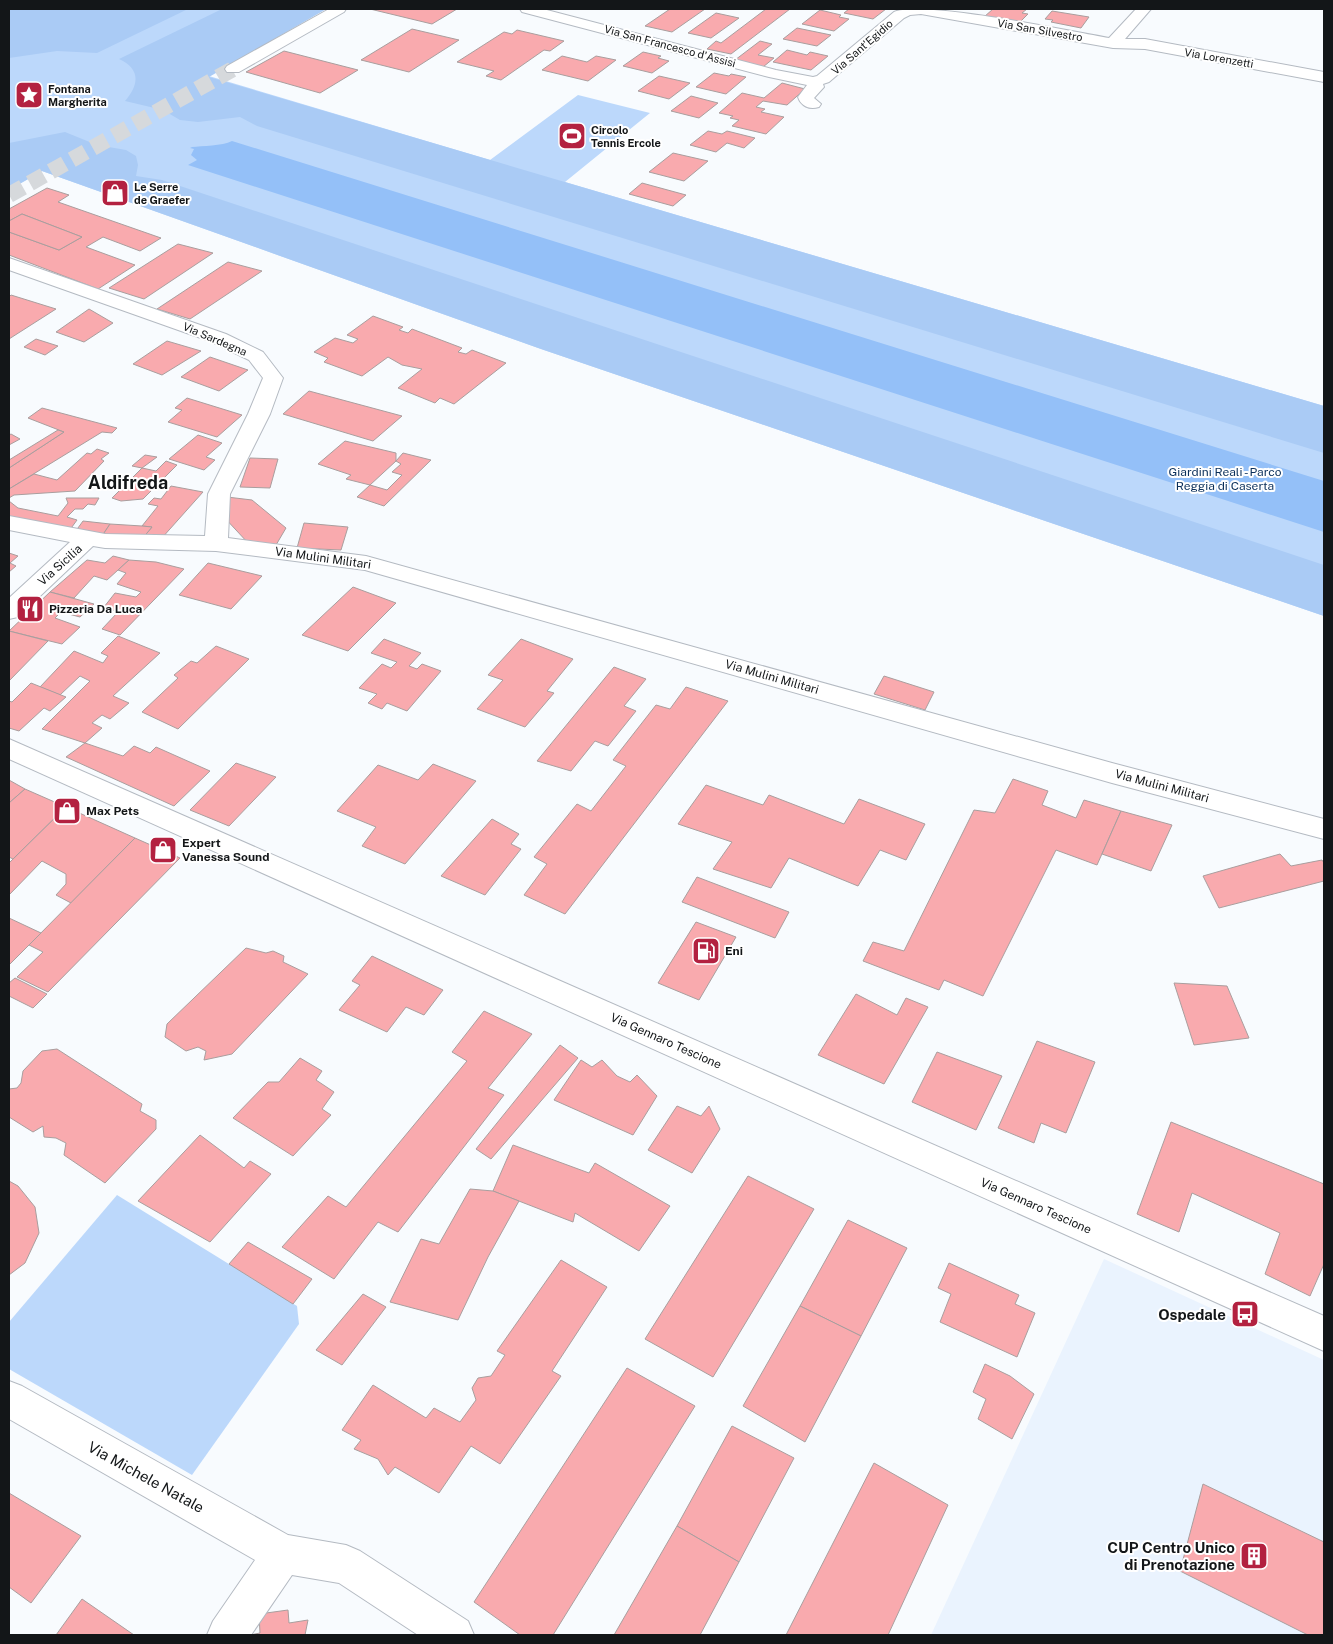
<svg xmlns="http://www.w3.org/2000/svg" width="1333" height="1644" font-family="'Public Sans',sans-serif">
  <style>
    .built { fill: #eaf3fe }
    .green { fill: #bcd8fb }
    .forest { fill: #aacbf5 }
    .water { fill: #94c0f8 }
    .building { fill: #f9aaae; stroke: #a99e9e }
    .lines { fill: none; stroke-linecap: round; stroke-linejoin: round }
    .minor-tunnel { stroke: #d6d9dc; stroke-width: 16; stroke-dasharray: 16 8; stroke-linecap: butt }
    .minor-casing { stroke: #b4bac2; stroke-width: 2 }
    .minor { fill: #fff; fill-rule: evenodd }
    .labels { text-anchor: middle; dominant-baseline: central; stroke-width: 4; stroke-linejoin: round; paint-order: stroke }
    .far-street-label { font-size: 11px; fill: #131618; stroke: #fff }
    .far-poi-label { font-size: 11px; font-weight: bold; fill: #131618; stroke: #fff; text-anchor: start }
    .park-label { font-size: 12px; fill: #0a2f5a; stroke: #fff }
    .street-label { font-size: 12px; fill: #131618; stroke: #fff }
    .poi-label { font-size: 12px; font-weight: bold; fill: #131618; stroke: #fff; text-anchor: start }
    .near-poi-label { font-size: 15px; font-weight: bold; fill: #131618; stroke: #fff; text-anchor: end }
    .near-street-label { font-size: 15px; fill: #131618; stroke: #fff }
    .district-label { font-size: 18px; font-weight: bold; fill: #131618; stroke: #fff }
  </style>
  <rect width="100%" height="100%" fill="#f8fbfe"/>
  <!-- built -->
  <polygon class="built" points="1104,1259 1324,1360 1324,1635 931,1635"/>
  <!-- green -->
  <g class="green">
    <polygon points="9,9 326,9 209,76 490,160 578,95 650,113 565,182 1324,406 1324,616 541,349 42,171 9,190"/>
    <polygon points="117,1195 297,1306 299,1324 192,1475 9,1369 9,1322"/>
  </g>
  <!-- forest -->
  <g class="forest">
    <polygon points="9,9 188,9 97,53 57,51 9,58"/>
    <path d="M 222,9 L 326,9 L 209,77 L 1324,406 L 1324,453 L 257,126 L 240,117 L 198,122 L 180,120 L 163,110 L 125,101 C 139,85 141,69 119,59 Z"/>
    <polygon points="65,132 97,145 126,150 136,156 138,165 136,176 162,180 1324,565 1324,616 541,349 42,171 9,190 9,143"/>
  </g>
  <!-- water -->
  <path class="water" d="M 232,141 L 1324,481 L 1324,532 L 188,165 L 197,160 L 191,155 L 194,149 L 190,148 L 192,147 C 202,146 222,146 232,141 Z"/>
  <!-- building -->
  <g class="building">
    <polygon points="370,9 457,9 432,24"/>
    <polygon points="670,9 705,9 672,32 645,26"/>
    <polygon points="766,9 790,9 731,54 707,49 716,41 721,43"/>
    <polygon points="849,9 886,9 873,19 844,13"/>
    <polygon points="993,9 1027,9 1022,13 1028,14 1018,24 984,17"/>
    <polygon points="820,10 841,15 839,17 849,19 834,31 802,24"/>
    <polygon points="1052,11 1089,17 1081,28 1051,22 1053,20 1045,19"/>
    <polygon points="716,13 739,18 711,38 688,33"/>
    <polygon points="797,28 831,35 817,46 783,39"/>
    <polygon points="412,29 459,40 409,72 361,60"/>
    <polygon points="517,30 564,41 550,51 544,50 501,80 486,76 494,71 457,62 504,32 512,34"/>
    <polygon points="760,41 772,44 758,55 774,58 763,67 735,60"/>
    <polygon points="787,50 807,55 810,52 828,56 811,70 773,62"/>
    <polygon points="284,51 358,70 320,93 246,72"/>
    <polygon points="643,52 661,56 658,58 669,61 652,73 623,66"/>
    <polygon points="562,56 587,62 596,56 616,60 588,81 542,70"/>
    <polygon points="714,73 729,76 731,74 746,77 726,94 696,87"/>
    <polygon points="659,76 690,83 669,99 638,91"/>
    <polygon points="782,83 805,89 787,105 763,101 756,107 765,109 761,112 784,117 766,134 732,126 739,120 730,118 733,116 719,113 742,93 764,98"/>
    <polygon points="691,96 718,103 699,118 671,111"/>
    <polygon points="708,131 722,134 727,131 755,138 744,148 727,143 716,152 690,145"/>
    <polygon points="673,153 708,161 684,181 649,172"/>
    <polygon points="642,183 686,195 673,206 629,194"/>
    <polygon points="47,188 69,195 58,202 161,238 140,251 103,237 86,247 135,265 98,289 9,255 9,232 59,250 82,237 22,214 9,221 9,209"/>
    <polygon points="22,214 82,237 59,250 9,232 9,221"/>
    <polygon points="178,244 213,253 144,299 109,288"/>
    <polygon points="228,262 262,271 190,319 157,309"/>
    <polygon points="11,295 56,309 9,339 9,297"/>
    <polygon points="89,309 113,323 84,342 56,332"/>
    <polygon points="373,316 403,327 399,330 408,333 412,329 462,348 458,352 466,354 472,350 506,363 454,404 440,398 435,403 398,388 422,369 402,365 388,357 362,376 324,362 328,358 314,352 335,338 353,343 358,339 347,335"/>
    <polygon points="36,339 58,346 45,355 24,347"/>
    <polygon points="167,341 201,351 162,375 133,364"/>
    <polygon points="210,357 248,370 219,391 181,377"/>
    <polygon points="309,391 402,416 373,441 283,414"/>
    <polygon points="187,398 242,415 217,437 168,422 182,410 175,408"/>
    <polygon points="42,408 117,428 112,433 102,432 9,489 9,468 64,432 28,418"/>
    <polygon points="58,430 64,432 9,468 9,460"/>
    <polygon points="11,434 20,439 9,445 9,435"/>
    <polygon points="198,435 222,443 206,457 215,460 204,470 169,459"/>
    <polygon points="345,441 396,453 396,461 370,485 346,479 351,475 318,464"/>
    <polygon points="97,449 109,453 101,459 104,461 75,491 14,495 9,498 9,489 34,474 57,480 87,453 91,454"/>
    <polygon points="403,453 431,460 384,506 357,497 370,485 387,490 402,475 392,472 401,464 396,461"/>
    <polygon points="145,455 157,457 142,468 132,466"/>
    <polygon points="250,458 278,459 270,488 240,487"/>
    <polygon points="166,461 177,465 143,499 121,501 112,498 142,468 156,471"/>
    <polygon points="171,486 203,492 161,539 142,539 152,527 142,526 158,506 148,504 154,498 161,499"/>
    <polygon points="227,497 252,500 286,528 276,545 249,544 223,516"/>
    <polygon points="66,498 99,498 95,505 88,504 83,509 75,509 67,517 77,520 69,531 15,521 9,518 9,501 18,508 58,516 68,503"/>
    <polygon points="83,521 110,524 102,536 75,532"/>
    <polygon points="304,523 348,527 341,550 297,548"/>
    <polygon points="110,524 142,526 152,527 142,539 102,536"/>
    <polygon points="9,553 18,556 10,563 16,566 9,572"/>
    <polygon points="113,556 129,560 107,580 94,576 74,598 50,592 87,560 105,563"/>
    <polygon points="129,560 156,562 184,569 120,635 102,629 118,612 104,607 115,593 136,597 141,592 117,584 126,573 118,570"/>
    <polygon points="208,563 262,576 231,609 179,595"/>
    <polygon points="353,587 396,603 348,651 302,635"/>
    <polygon points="50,592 94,604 80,617 61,612 55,618 80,627 62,644 9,631"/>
    <polygon points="9,631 48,641 9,681"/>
    <polygon points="118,636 160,653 113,696 129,703 110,719 102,715 92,723 102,728 85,743 42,729 90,681 80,676 60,695 40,687 74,651 103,663 108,656 101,653"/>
    <polygon points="384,639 421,653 409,666 417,669 422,664 441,671 407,711 387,703 382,709 368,703 377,694 359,688 382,664 391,668 397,662 371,653"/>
    <polygon points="521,639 573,659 547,691 554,693 525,727 477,709 503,680 488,675"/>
    <polygon points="216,646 249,659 178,729 142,712 178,678 174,675 191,661 197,663"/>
    <polygon points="614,667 646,679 624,706 636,711 608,746 595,741 571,771 537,761"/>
    <polygon points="884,676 934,692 925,710 874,694"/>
    <polygon points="31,683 66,697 50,711 44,708 19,731 9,728 9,701 12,702"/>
    <polygon points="686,687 728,701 565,914 524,895 547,864 534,857 577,804 591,811 626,766 613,760 656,705 670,709"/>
    <polygon points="85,743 123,756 134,746 150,753 156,747 210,771 174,806 66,757"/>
    <polygon points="236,763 276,777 229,826 190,810"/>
    <polygon points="433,764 476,781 405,864 362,846 376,827 337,811 378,765 418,780"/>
    <polygon points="1013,779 1048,791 1042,805 1076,818 1084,800 1121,811 1097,865 1056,850 983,996 944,980 939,990 863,961 873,942 904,951 974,810 995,813"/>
    <polygon points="9,780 25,789 9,803"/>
    <polygon points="706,785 763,805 769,795 844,824 859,799 925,824 906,860 880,850 858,886 789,858 771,888 713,869 732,842 678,824"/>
    <polygon points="25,789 66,807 13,859 9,857 9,803"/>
    <polygon points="66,807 135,838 71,903 56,895 66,884 66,874 42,861 9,895 9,863"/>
    <polygon points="1121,811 1172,825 1151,871 1102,854"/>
    <polygon points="492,819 519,834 511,844 521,849 485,895 441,876"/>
    <polygon points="135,838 180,858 48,992 17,977 43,952 29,945"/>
    <polygon points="1280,854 1291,866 1322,860 1324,863 1324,881 1219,908 1203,876"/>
    <polygon points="697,877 789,912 775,938 682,902"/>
    <polygon points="9,918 41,933 9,965"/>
    <polygon points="696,922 736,937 699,1000 658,983"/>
    <polygon points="246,948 266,953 273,951 284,956 283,962 308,974 232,1054 204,1060 206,1051 198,1047 186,1051 165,1037 167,1024"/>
    <polygon points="372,956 443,990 424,1015 406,1007 387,1032 339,1010 360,985 352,981"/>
    <polygon points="15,978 47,994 33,1008 9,996 9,983"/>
    <polygon points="1174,983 1227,986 1249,1038 1194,1045"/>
    <polygon points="856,994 897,1015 906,998 928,1007 884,1084 818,1055"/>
    <polygon points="484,1011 532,1034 488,1088 504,1095 398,1232 378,1222 334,1279 282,1247 328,1196 346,1207 467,1061 452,1052"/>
    <polygon points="1037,1041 1095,1062 1066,1133 1041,1123 1034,1143 998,1128"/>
    <polygon points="560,1045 578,1058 491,1159 476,1149"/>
    <polygon points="57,1049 142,1104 140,1111 156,1120 156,1129 105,1183 64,1155 66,1143 56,1138 44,1137 43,1126 33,1132 9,1117 9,1089 17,1088 21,1083 23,1071 42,1051"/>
    <polygon points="937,1052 1002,1076 976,1130 912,1102"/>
    <polygon points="300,1058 322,1071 316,1080 334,1092 322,1109 331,1115 293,1156 233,1118 268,1082 279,1082"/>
    <polygon points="581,1060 592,1067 602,1060 617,1076 630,1082 637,1075 657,1096 633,1135 554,1100"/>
    <polygon points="677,1106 701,1116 709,1106 720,1129 692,1173 648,1150"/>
    <polygon points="1171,1122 1324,1184 1324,1264 1310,1296 1265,1274 1280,1233 1192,1193 1179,1232 1137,1214"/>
    <polygon points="200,1135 244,1168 250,1161 271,1174 210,1242 138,1201"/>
    <polygon points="513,1145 589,1173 595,1163 670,1206 639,1251 575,1213 573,1222 493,1191"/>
    <polygon points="748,1176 814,1209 713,1377 645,1339"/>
    <polygon points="9,1181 18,1186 35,1207 39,1233 25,1263 9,1275"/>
    <polygon points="470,1189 493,1191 519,1201 488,1257 458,1320 390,1302 421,1239 439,1244"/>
    <polygon points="848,1220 907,1248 861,1336 800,1306"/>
    <polygon points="248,1242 312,1279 293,1304 229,1264"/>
    <polygon points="561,1260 607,1287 552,1371 561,1376 500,1464 471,1446 439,1493 395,1467 388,1475 378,1459 354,1449 361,1440 342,1430 373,1385 426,1418 434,1408 460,1422 476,1400 472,1388 478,1378 491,1376 505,1355 497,1351"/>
    <polygon points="949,1263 1019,1295 1015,1304 1035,1313 1017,1357 940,1322 951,1294 938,1288"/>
    <polygon points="363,1294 386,1307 342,1365 316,1350"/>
    <polygon points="800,1306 861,1336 805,1442 743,1406"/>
    <polygon points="985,1364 1010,1376 1034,1394 1012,1439 978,1419 986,1399 973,1392"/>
    <polygon points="627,1368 695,1406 553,1635 520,1635 474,1602"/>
    <polygon points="732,1426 794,1458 739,1562 677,1526"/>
    <polygon points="874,1463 948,1505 888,1635 786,1635"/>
    <polygon points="1203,1484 1324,1542 1324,1635 1308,1635 1180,1571"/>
    <polygon points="9,1493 81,1536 31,1603 9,1587"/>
    <polygon points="677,1526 739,1562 700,1635 614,1635"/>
    <polygon points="82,1599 134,1635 56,1635"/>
    <polygon points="288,1610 289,1623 308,1620 305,1635 250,1635 260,1633 259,1614"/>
  </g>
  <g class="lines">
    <!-- minor-tunnel -->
    <polyline class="minor-tunnel" points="9,195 233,69"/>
    <defs>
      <g id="minor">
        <polygon points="329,9 346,9 344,12 239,72 227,72 225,69 227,66"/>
        <path d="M 520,9 L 543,9 L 776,70 L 813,77 L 817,76 L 894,12 C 921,0 1071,31 1109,38 L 1136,9 L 1151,9 L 1125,39 L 1145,39 L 1324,72 L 1324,82 L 1145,49 L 1113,48 L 921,14 L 910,15 L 904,18 L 829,82 L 823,84 L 824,87 L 814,98 L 821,104 L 819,107 C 809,110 801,106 798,97 L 807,85 L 769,77 L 522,12 Z"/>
        <polygon points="9,258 226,334 263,352 283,378 270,414 230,494 228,538 366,556 1112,763 1324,819 1324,839 1112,783 365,570 216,551 105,548 93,546 18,617 9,619 9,598 70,542 9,530 9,516 105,534 205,536 208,494 248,414 263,378 249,360 212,342 9,270"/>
        <polygon points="9,739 1324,1316 1324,1351 9,759"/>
        <polygon points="9,1381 22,1386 288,1535 346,1545 360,1551 468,1621 474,1635 418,1635 339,1583 292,1575 251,1635 207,1635 213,1621 255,1560 9,1419"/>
      </g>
    </defs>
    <!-- minor casing -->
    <use href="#minor" class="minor-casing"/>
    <!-- minor -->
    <use href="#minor" class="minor"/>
  </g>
  <!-- icons -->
  <defs>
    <symbol id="sight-square" viewBox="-11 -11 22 22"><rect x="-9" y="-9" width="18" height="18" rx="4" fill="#b32140" stroke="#fff"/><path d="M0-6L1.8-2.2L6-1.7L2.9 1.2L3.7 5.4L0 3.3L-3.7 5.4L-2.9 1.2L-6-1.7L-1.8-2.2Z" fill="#fff"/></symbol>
    <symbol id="stadium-square" viewBox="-11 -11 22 22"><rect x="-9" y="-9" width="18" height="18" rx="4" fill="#b32140" stroke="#fff"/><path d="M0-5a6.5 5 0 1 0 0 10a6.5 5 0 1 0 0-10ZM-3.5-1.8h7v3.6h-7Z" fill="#fff"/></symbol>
    <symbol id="shop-square" viewBox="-11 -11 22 22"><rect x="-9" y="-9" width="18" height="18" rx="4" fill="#b32140" stroke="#fff"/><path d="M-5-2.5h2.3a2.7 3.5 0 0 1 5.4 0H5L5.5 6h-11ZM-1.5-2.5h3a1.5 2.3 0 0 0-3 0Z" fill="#fff"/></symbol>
    <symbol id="restaurant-square" viewBox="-11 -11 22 22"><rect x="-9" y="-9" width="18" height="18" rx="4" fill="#b32140" stroke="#fff"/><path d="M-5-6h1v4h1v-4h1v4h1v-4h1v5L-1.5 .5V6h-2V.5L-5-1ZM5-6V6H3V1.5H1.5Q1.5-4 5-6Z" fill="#fff"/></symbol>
    <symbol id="fuel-square" viewBox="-11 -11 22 22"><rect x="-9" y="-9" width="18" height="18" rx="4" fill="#b32140" stroke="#fff"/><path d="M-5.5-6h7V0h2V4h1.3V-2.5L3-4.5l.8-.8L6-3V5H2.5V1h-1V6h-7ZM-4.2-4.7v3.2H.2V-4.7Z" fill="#fff"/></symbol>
    <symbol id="bus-square" viewBox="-11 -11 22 22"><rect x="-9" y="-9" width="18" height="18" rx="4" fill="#b32140" stroke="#fff"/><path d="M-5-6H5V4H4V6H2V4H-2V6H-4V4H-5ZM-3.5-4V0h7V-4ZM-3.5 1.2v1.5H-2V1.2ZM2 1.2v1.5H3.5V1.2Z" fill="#fff"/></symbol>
    <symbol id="building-square" viewBox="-11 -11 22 22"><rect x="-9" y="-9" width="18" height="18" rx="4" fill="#b32140" stroke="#fff"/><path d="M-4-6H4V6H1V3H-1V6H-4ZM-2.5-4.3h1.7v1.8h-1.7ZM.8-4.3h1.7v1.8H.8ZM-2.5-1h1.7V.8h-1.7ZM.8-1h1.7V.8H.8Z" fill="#fff"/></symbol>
  </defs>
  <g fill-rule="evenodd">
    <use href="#sight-square" x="13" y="79" width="32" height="32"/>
    <use href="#stadium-square" x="556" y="120" width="32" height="32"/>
    <use href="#shop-square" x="99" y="177" width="32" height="32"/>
    <use href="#restaurant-square" x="14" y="593" width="32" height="32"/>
    <use href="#shop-square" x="51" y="795" width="32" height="32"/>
    <use href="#shop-square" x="147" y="834" width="32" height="32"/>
    <use href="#fuel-square" x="690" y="935" width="32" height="32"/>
    <use href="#bus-square" x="1229" y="1298" width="32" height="32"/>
    <use href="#building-square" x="1238" y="1540" width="32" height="32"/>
  </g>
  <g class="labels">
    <!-- far-street labels -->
    <g class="far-street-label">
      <text transform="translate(1040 30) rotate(10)">Via San Silvestro</text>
      <text transform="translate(670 46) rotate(15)">Via San Francesco d'Assisi</text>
      <text transform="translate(862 47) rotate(-41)">Via Sant'Egidio</text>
      <text transform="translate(1219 58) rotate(10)">Via Lorenzetti</text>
      <text transform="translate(215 339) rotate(23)">Via Sardegna</text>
    </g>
    <!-- far-poi labels -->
    <g class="far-poi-label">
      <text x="48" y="89">Fontana<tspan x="48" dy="13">Margherita</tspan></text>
      <text x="591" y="130">Circolo<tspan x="591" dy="13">Tennis Ercole</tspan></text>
      <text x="134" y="187">Le Serre<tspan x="134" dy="13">de Graefer</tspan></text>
    </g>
    <!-- park labels -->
    <g class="park-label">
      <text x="1225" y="472">Giardini Reali - Parco<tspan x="1225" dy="14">Reggia di Caserta</tspan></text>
    </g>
    <!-- street labels -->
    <g class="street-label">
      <text transform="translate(323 558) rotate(8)">Via Mulini Militari</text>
      <text transform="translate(60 565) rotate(-42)">Via Sicilia</text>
      <text transform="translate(772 677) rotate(16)">Via Mulini Militari</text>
      <text transform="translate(1162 786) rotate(15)">Via Mulini Militari</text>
      <text transform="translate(666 1041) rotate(24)">Via Gennaro Tescione</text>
      <text transform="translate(1036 1206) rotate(24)">Via Gennaro Tescione</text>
    </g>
    <!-- poi labels -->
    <g class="poi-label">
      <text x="49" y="609">Pizzeria Da Luca</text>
      <text x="86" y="811">Max Pets</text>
      <text x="182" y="843">Expert<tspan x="182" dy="14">Vanessa Sound</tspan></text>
      <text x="725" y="951">Eni</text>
    </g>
    <!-- near-poi labels -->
    <g class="near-poi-label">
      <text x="1226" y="1314">Ospedale</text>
      <text x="1235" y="1547">CUP Centro Unico<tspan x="1235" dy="17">di Prenotazione</tspan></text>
    </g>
    <!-- near-street labels -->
    <g class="near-street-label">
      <text transform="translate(146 1477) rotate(29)">Via Michele Natale</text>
    </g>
    <!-- district labels -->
    <g class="district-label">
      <text x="128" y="482">Aldifreda</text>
    </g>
  </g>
  <!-- border -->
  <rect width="1333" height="1644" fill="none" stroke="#131618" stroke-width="20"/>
</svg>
